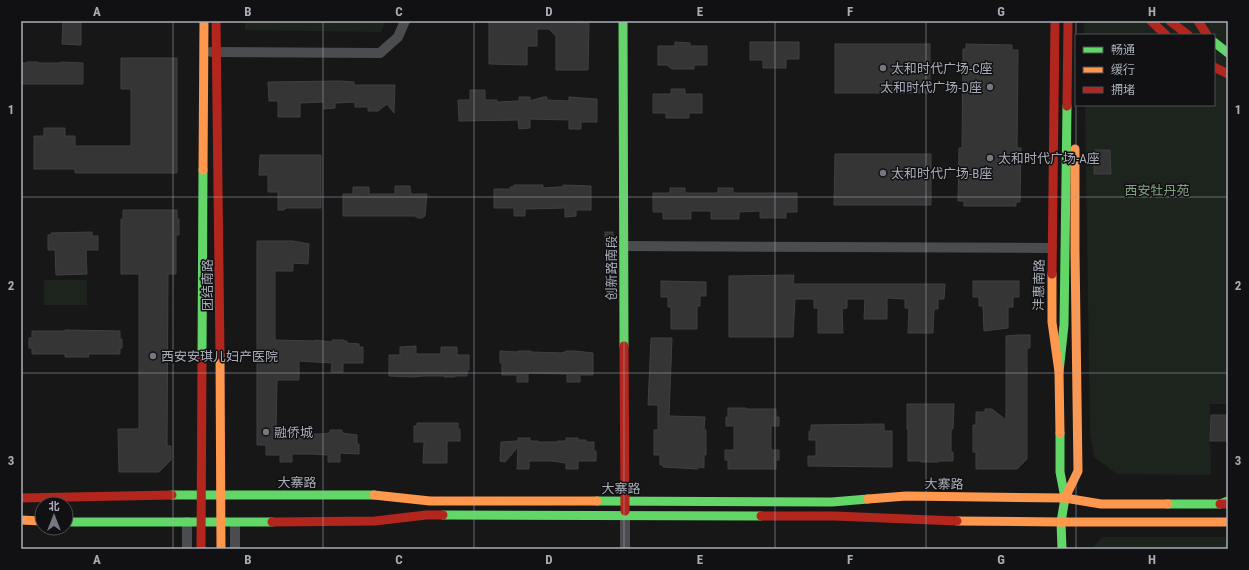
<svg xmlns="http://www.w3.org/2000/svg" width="1249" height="570" font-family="'Roboto Condensed','Noto Sans SC',sans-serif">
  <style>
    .green { fill: #1d241e }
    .building { fill: #353536; stroke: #3f4043 }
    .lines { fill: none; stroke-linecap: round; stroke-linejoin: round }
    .street { stroke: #4b4c50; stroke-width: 10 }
    .fast { stroke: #63d668; stroke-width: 9 }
    .slow { stroke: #ff974d; stroke-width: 9 }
    .jam { stroke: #b3261e; stroke-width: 9 }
    .grid { fill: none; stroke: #a8adb8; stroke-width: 1; stroke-opacity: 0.55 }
    .poi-dot { fill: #757880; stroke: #111113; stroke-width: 1.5 }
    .labels { text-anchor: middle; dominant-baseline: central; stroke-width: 3; stroke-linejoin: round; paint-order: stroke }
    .poi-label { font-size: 13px; fill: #a8adb8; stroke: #111113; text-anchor: start }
    .park-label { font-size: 13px; fill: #7fa381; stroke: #111113 }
    .street-label { font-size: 13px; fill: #a8adb8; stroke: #111113 }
    .neatline { fill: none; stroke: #a8adb8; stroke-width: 1.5 }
    .grid-label { font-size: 13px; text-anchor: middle; font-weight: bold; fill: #a8adb8 }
  </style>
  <rect width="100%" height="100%" fill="#171717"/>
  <!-- green -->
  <g class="green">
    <polygon points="245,21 386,21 381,32 245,30"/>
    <polygon points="1084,21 1228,21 1228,404 1210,404 1211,475 1117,474 1094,457 1090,432 1085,105 1214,105 1214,35 1084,35"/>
    <rect x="44" y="280" width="43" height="25"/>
    <polygon points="1102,537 1228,537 1228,549 1092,549"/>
  </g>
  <!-- building -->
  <g class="building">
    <polygon points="63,21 81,21 81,45 62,44"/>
    <polygon points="489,21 578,21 578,23 589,23 588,70 556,70 556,36 549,29 537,29 537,46 527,46 527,65 489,64"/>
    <polygon points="675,42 690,43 690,46 707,46 707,65 694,65 694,69 672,69 667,65 658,65 658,46 675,46"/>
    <polygon points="750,42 799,42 799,59 786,59 786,68 763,68 763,60 750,60"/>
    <rect x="835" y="44" width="95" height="49"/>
    <polygon points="966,44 1012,45 1012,50 1018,50 1017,148 1021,148 1020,202 1016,202 1016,206 964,206 964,201 958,201 959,148 962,148 963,49 966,49"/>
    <polygon points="121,58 177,58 177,173 75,173 75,169 34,169 34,136 44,136 44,128 65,128 65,136 75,136 75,146 131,146 131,89 121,89"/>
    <polygon points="27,62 38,62 38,63 61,63 61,62 83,63 83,84 21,84 21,63 27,63"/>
    <polygon points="340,81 354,82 354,85 395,85 394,113 387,104 378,111 368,111 368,107 355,107 355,102 335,103 335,108 324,109 324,102 300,103 300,117 278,117 278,101 269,101 268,82"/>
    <polygon points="671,89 685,89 685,94 702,94 702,113 689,113 689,118 666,118 666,113 653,113 653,94 671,94"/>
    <polygon points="470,90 485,90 485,100 497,100 497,102 519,101 519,97 530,97 530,101 543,97 547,97 547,100 569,101 569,97 597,99 597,122 581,122 581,129 569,129 569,120 530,119 530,128 519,129 518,120 459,121 458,100 470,100"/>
    <polygon points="1094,150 1110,150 1111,174 1094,174"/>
    <polygon points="835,154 931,154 931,205 834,205"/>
    <polygon points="260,155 321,155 321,208 286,208 284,210 278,210 278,192 268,192 268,175 259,175"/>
    <polygon points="514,185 543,185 543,188 560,187 563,187 563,185 591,186 591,210 576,210 576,216 565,217 565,208 525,209 525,216 514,216 514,208 494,208 494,189 511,189 510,187 514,187"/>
    <polygon points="395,186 410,186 411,194 427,194 425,216 422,218 418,218 415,216 343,216 343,194 353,194 353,187 369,187 369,194 395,194"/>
    <polygon points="670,188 685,188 685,193 718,193 718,188 733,188 733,193 797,193 797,212 786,212 786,218 760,218 760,211 739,212 739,219 711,219 711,211 691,211 691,219 663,219 663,212 653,212 653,193 670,193"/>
    <polygon points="123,210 177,210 177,219 179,219 179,235 176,235 176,274 168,274 167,446 171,446 171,460 159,472 119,472 118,429 139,429 139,274 121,274 121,219 123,219"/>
    <polygon points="92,232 92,236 98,236 98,250 86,250 87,274 56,275 55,250 48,250 48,235 51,235 51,233"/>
    <rect x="605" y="232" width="8" height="9"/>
    <polygon points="257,241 293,241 309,244 308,264 293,263 293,271 275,271 275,340 315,341 315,340 332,342 332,340 344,340 344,341 347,341 347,343 359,344 359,347 363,347 363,363 343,363 343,372 331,372 332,363 299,361 299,380 277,380 276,430 295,430 295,434 321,434 330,433 330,430 342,430 342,433 357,435 357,444 359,444 359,454 340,453 340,462 328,462 328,455 312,454 292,454 292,462 280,462 280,455 266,455 266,445 257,445"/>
    <polygon points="794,275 793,284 945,284 944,299 938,299 938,309 934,309 933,333 908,333 909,308 905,308 905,299 887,298 887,319 864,319 865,299 847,299 847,308 842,309 843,333 818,333 818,308 814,308 814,299 795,299 793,337 729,337 729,276"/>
    <polygon points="661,281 706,282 706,296 700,296 700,306 697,306 697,329 671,329 671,307 668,307 668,297 661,297"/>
    <polygon points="973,281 1019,281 1019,297 1013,297 1013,307 1008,307 1008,328 984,331 983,306 979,306 979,297 973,297"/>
    <polygon points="65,330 120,331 120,339 122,339 122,348 120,348 120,354 88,354 89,357 65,357 65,354 32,354 32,348 29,348 29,338 32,338 32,331 65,331"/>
    <polygon points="1017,335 1030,335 1030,348 1027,348 1027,459 1017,469 976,469 976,452 973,452 973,425 976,425 976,412 985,412 985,409 992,409 1006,420 1006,336"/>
    <polygon points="651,338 672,338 669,416 705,417 704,430 706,430 706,455 704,455 704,468 698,467 698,469 663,467 663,465 660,465 660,455 654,455 654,430 658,430 658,405 648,405"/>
    <polygon points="416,346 416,354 441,354 441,347 457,347 457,355 469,355 469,370 467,370 467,376 455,376 455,377 444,377 444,376 423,376 414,377 389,376 389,355 400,355 400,347"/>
    <polygon points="500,351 518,352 518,351 531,351 531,352 563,353 563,352 566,352 566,351 575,351 593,353 593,375 580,375 580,382 567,382 567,374 528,373 528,382 517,382 517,375 502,375 502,363 500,363"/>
    <polygon points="907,404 954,404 953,429 951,429 951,452 953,452 953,461 939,461 939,462 921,462 921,461 908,461 908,429 907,429"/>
    <polygon points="728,408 746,408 746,409 776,409 776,417 779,417 779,426 771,426 771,450 779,450 779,460 776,460 776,469 728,469 728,460 725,460 725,450 734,450 734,426 726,426 726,417 728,417"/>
    <polygon points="1211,415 1228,415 1227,441 1210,441"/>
    <polygon points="417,423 458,423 458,429 460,429 460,441 447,441 447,463 423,463 424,442 414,442 414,426 417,426"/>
    <polygon points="884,424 884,431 892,431 892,467 808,466 808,456 816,456 816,440 809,440 809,431 811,431 811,425"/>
    <polygon points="518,438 530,438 530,441 538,441 538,442 557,442 557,441 566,441 566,438 578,438 578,440 586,440 586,442 594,442 594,451 596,451 596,461 578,461 578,469 566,469 566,463 552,461 529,461 529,469 517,469 518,447 505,462 500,461 501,442 518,441"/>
  </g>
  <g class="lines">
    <!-- street -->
    <g class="street">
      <polyline points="211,52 380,53 398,37 405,21"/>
      <polyline points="624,246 1052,248"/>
      <polyline points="625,516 625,549"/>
      <polyline points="187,522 187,549"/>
      <polyline points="235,523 235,549"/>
    </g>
    <!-- fast -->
    <g class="fast">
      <polyline points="623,21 624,346"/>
      <polyline points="1214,42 1228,53"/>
      <polyline points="202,359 203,170"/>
      <polyline points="1059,372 1064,325 1067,106"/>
      <polyline points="1060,433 1060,472 1065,498 1061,522 1062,549"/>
      <polyline points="172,495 374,495"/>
      <polyline points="597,501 832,502 868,499"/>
      <polyline points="1168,504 1220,504 1228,501"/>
      <polyline points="443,515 761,516"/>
      <polyline points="66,522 272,522"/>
    </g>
    <!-- slow -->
    <g class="slow">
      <polyline points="203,170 204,21"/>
      <polyline points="1052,274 1052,322 1059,372 1060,433"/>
      <polyline points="220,355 221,549"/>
      <polyline points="374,495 430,501 597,501"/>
      <polyline points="1065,498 1078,471 1075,251 1075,149"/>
      <polyline points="868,499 906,496 1065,498 1101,504 1168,504"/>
      <polyline points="21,520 42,521"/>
      <polyline points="957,521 1061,522"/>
      <polyline points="1061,522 1228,522"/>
    </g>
    <!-- jam -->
    <g class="jam">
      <polyline points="216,21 220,355"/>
      <polyline points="1151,21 1166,35"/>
      <polyline points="1170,21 1188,35"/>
      <polyline points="1198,21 1207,35"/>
      <polyline points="1214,67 1228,74"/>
      <polyline points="1067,106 1068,21"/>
      <polyline points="1052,274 1055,21"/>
      <polyline points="624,346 625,511"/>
      <polyline points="21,498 172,495"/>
      <polyline points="1220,504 1228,504"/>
      <polyline points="761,516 834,516 957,521"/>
      <polyline points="272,522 375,521 426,515 443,515"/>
      <polyline points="201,549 202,359"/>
    </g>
  </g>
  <!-- grid -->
  <path class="grid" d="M 173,21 L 173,549M 323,21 L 323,549M 474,21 L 474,549M 624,21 L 624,549M 775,21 L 775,549M 926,21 L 926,549M 1076,21 L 1076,35M 1076,105 L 1076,549M 21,197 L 1228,197M 21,373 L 1228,373"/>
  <!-- markers -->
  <g class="poi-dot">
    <circle cx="883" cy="68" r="4"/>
    <circle cx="990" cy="87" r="4"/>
    <circle cx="990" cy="158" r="4"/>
    <circle cx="883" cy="173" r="4"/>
    <circle cx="153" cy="356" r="4"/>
    <circle cx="266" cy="432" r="4"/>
  </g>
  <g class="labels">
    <!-- poi labels -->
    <g class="poi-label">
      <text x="891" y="68">太和时代广场-C座</text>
      <text x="982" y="87" text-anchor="end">太和时代广场-D座</text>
      <text x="998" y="158">太和时代广场-A座</text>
      <text x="891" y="173">太和时代广场-B座</text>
      <text x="161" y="356">西安安琪儿妇产医院</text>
      <text x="274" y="432">融侨城</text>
    </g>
    <!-- park labels -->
    <g class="park-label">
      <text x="1157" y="190">西安牡丹苑</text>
    </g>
    <!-- street labels -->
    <g class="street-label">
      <text transform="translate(611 268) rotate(-90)">创新路南段</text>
      <text transform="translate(207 285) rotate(-90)">团结南路</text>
      <text transform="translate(1039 285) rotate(-89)">沣惠南路</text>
      <text x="297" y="482">大寨路</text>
      <text transform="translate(944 484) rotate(1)">大寨路</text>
      <text x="621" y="488">大寨路</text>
    </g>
  </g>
  <!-- border -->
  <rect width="1249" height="570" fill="none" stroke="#111113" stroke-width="44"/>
  <!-- legend -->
  <rect x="1075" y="34" width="140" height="72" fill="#111113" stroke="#4d4f55"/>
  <rect x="1083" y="47" width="20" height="6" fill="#63d668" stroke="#4d4f55"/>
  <text x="1111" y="54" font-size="12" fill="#a8adb8">畅通</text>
  <rect x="1083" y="67" width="20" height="6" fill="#ff974d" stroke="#4d4f55"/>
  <text x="1111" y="74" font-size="12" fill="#a8adb8">缓行</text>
  <rect x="1083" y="87" width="20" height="6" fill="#b3261e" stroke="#4d4f55"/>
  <text x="1111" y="94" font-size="12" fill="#a8adb8">拥堵</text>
  <!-- north arrow -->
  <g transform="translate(54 516)"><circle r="19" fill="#111113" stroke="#4d4f55"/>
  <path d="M0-3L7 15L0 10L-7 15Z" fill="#757880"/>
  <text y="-6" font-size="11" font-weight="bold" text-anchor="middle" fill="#a8adb8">北</text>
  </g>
  <rect x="22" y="22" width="1205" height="526" class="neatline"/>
  <g class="grid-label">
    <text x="97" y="16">A</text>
    <text x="248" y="16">B</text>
    <text x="399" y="16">C</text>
    <text x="549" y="16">D</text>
    <text x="700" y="16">E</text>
    <text x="850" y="16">F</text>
    <text x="1001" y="16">G</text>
    <text x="1152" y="16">H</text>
    <text x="11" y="114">1</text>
    <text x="1238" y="114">1</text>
    <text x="11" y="290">2</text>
    <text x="1238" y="290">2</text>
    <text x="11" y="465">3</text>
    <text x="1238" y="465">3</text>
    <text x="97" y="564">A</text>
    <text x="248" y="564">B</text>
    <text x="399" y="564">C</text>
    <text x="549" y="564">D</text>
    <text x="700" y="564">E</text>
    <text x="850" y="564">F</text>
    <text x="1001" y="564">G</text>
    <text x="1152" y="564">H</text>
  </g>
</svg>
